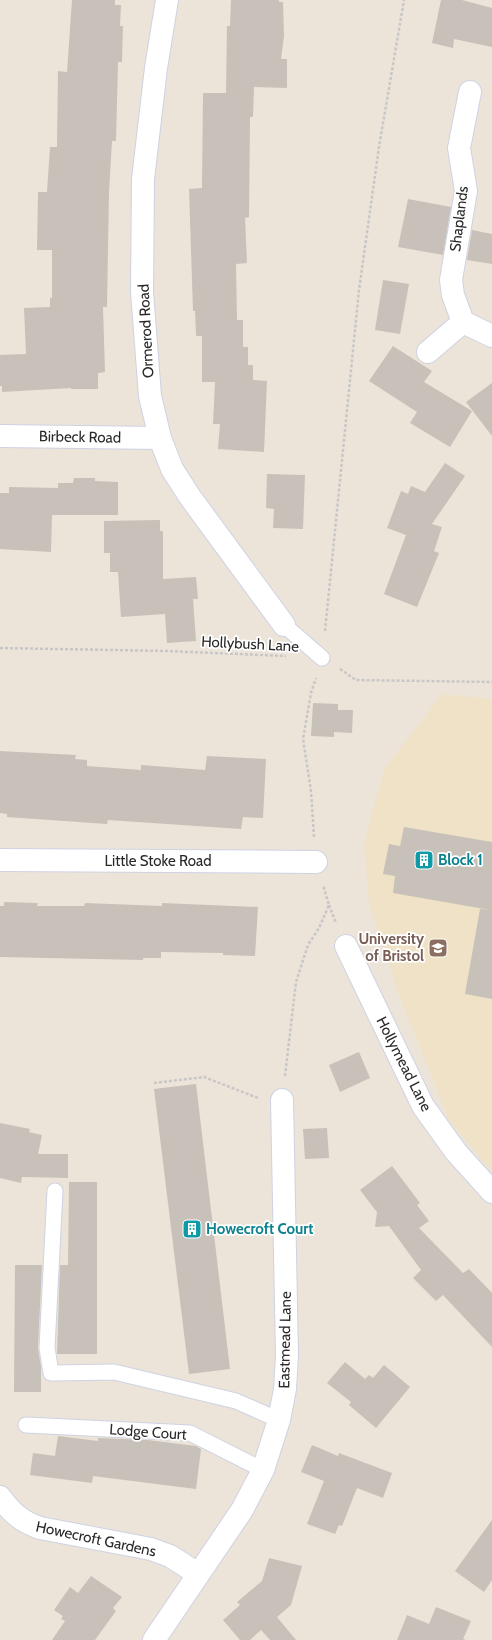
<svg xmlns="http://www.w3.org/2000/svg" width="492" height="1640" font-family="Cabin,sans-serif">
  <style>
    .education { fill: #efe2c7 }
    .building { fill: #c7c1b9 }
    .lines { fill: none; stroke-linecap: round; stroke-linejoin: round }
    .service-casing { stroke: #cfd2e3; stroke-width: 17 }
    .minor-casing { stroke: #cfd2e3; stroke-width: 24 }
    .path { stroke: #c7c7c7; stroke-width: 2.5; stroke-dasharray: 3 2; stroke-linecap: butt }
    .service { stroke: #fff; stroke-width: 15 }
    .minor { stroke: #fff; stroke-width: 22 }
    .labels { text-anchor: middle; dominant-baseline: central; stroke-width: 3.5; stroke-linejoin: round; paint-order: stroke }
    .street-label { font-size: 15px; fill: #292929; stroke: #fff }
    .culture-label { font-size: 15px; font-weight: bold; fill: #0d838f; stroke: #fff; text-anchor: start }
    .education-label { font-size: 15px; font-weight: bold; fill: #785e54; stroke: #fff; text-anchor: end }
  </style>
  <rect width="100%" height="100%" fill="#ece4d9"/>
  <!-- education -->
  <polygon class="education" points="442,694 492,699 492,1172 449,1120 398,993 369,903 364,844 384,770"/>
  <!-- building -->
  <g class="building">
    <polygon points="72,0 115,0 115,5 121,5 120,26 123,26 122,62 118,62 116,141 112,141 109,192 107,307 103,307 105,372 98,373 98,389 71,389 71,388 2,392 2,386 0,386 0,355 26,354 24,308 50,307 50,298 52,298 52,250 37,250 38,192 47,192 50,147 57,147 58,71 67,72"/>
    <polygon points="231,0 279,0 279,2 283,2 284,36 281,59 287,59 287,88 254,87 253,117 250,117 249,217 245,218 247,263 236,264 237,320 243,320 243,347 248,347 248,365 253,365 253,380 267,381 264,452 218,449 220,424 213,424 215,382 202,382 202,336 196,336 195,311 193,311 189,189 202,188 203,93 226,93 227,26 230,26"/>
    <polygon points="441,0 462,0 492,8 492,47 454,39 453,48 432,43"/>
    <polygon points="408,199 451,207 443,255 398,247"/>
    <polygon points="472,230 492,234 492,264 467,260"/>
    <polygon points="383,280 409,284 400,334 375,330"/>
    <polygon points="393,346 432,371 424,382 472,411 450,447 410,423 417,412 369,381"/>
    <polygon points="492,383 492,436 466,402"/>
    <polygon points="445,463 465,476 432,524 442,527 434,551 439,553 417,607 384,594 406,535 387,528 401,491 408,494 411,486 425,492"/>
    <polygon points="267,474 305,475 303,529 273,528 274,509 266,508"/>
    <polygon points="74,478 95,478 95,481 118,482 118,515 52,515 51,552 0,549 0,493 9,493 9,487 58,488 58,483 73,483"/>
    <polygon points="160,520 160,531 163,531 163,579 196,577 198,599 193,599 196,641 167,643 165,614 121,617 118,572 110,572 110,553 104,553 104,521"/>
    <polygon points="313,703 338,704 338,710 353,710 352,733 334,732 334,737 311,736"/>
    <polygon points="0,751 76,755 75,759 87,760 87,766 141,770 141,765 205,770 207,756 266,759 263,818 243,817 241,829 108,820 107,824 7,817 7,814 0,813"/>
    <polygon points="404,827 492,842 492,999 465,994 480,909 490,910 393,893 395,876 383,874 389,844 400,846"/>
    <polygon points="4,902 38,903 37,906 84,906 85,903 162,906 162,903 258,907 255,956 223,955 223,953 161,952 161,958 143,958 143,960 0,957 0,906 4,906"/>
    <polygon points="359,1052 370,1078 340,1092 329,1065"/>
    <polygon points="196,1084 230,1369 189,1374 154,1089"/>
    <polygon points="0,1123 30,1129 29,1132 42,1135 38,1154 68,1154 68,1178 22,1177 21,1183 0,1178"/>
    <polygon points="327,1128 329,1158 305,1159 303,1129"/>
    <polygon points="392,1166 420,1203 417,1205 429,1221 419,1228 463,1273 469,1269 492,1293 492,1347 443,1295 436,1301 413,1278 421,1270 389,1226 375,1227 377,1212 360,1190"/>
    <polygon points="69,1182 97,1182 97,1354 57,1354 60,1265 68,1265"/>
    <polygon points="15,1265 42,1265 38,1348 41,1367 41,1392 14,1392"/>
    <polygon points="345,1362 365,1379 369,1375 373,1378 384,1365 410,1387 376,1428 349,1405 351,1402 327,1383"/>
    <polygon points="58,1436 98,1441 98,1438 148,1440 196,1446 201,1449 196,1489 93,1476 92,1483 30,1475 33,1453 55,1456"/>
    <polygon points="312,1445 338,1456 339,1453 392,1473 383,1498 357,1488 342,1526 339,1525 335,1534 307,1524 324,1481 301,1472"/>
    <polygon points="492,1520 492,1580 484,1592 455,1571"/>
    <polygon points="269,1558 302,1566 291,1605 277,1617 296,1640 270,1640 261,1630 250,1640 240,1640 223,1620 240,1605 237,1602 262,1581"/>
    <polygon points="91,1576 122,1597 113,1608 116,1611 95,1640 52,1640 65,1621 61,1619 63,1616 54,1610 70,1587 78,1593"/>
    <polygon points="436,1607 471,1621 463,1639 466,1640 397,1640 407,1615 429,1624"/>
  </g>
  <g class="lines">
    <defs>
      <g id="service">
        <polyline points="284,625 322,658"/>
        <polyline points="55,1191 47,1348 51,1373 114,1372 236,1401 279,1420"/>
        <polyline points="26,1425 190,1433 263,1470"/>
      </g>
      <g id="minor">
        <polyline points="167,0 156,68 143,179 142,292 150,396 160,438 172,469 190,497 284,625"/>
        <polyline points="470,92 459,148 466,191 451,280 453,295 463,322 492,336"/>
        <polyline points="428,352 463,322"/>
        <polyline points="0,436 160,438"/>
        <polyline points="0,860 316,862"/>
        <polyline points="346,946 423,1106 456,1152 492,1192"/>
        <path d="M 0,1497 C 12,1513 22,1522 40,1528 L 151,1549 L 170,1556 L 198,1574"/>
        <polyline points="154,1640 242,1510 263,1470 279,1420 285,1389 287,1356 282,1100"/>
      </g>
    </defs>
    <!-- service casing -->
    <use href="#service" class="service-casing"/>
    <!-- minor casing -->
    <use href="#minor" class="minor-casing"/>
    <!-- path -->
    <g class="path">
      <polyline points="325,631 359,290 379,147 404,0"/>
      <polyline points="0,648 167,651 286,656"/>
      <polyline points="340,669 356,680 492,682"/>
      <polyline points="314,837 311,791 303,739 311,693 316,678"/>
      <polyline points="329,905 336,923"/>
      <polyline points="285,1076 296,982 308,945 319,928 329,905 323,885"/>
      <polyline points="154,1083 204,1077 258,1098"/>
    </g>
    <!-- service -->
    <use href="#service" class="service"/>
    <!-- minor -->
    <use href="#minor" class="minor"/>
  </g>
  <!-- icons -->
  <defs>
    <symbol id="building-square" viewBox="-11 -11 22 22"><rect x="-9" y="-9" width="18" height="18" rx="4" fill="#0f9aa8" stroke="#fff"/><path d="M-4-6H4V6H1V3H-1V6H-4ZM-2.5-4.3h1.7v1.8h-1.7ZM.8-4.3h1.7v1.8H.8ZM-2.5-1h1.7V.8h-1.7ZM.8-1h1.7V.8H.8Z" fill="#fff"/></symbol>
    <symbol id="university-square" viewBox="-11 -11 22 22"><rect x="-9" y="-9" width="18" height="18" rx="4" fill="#8d6e63" stroke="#fff"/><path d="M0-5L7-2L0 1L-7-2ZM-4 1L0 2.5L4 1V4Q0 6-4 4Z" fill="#fff"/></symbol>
  </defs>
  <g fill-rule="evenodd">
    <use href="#building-square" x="413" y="849" width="22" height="22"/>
    <use href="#university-square" x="427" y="937" width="22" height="22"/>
    <use href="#building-square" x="181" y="1218" width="22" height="22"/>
  </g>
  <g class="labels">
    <!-- street labels -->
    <g class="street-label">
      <text transform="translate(459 219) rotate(-83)">Shaplands</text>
      <text transform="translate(146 331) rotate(-93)">Ormerod Road</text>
      <text transform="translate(80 437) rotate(1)">Birbeck Road</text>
      <text transform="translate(250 644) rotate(3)">Hollybush Lane</text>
      <text x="158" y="861">Little Stoke Road</text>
      <text transform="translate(404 1064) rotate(63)">Hollymead Lane</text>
      <text transform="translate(285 1340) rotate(-89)">Eastmead Lane</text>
      <text transform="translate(148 1432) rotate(4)">Lodge Court</text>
      <text transform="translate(96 1539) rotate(12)">Howecroft Gardens</text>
    </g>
    <!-- culture labels -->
    <g class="culture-label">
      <text x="438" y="860">Block 1</text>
      <text x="206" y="1229">Howecroft Court</text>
    </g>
    <!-- education labels -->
    <g class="education-label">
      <text x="424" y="939">University<tspan x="424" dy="17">of Bristol</tspan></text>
    </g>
  </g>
</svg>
